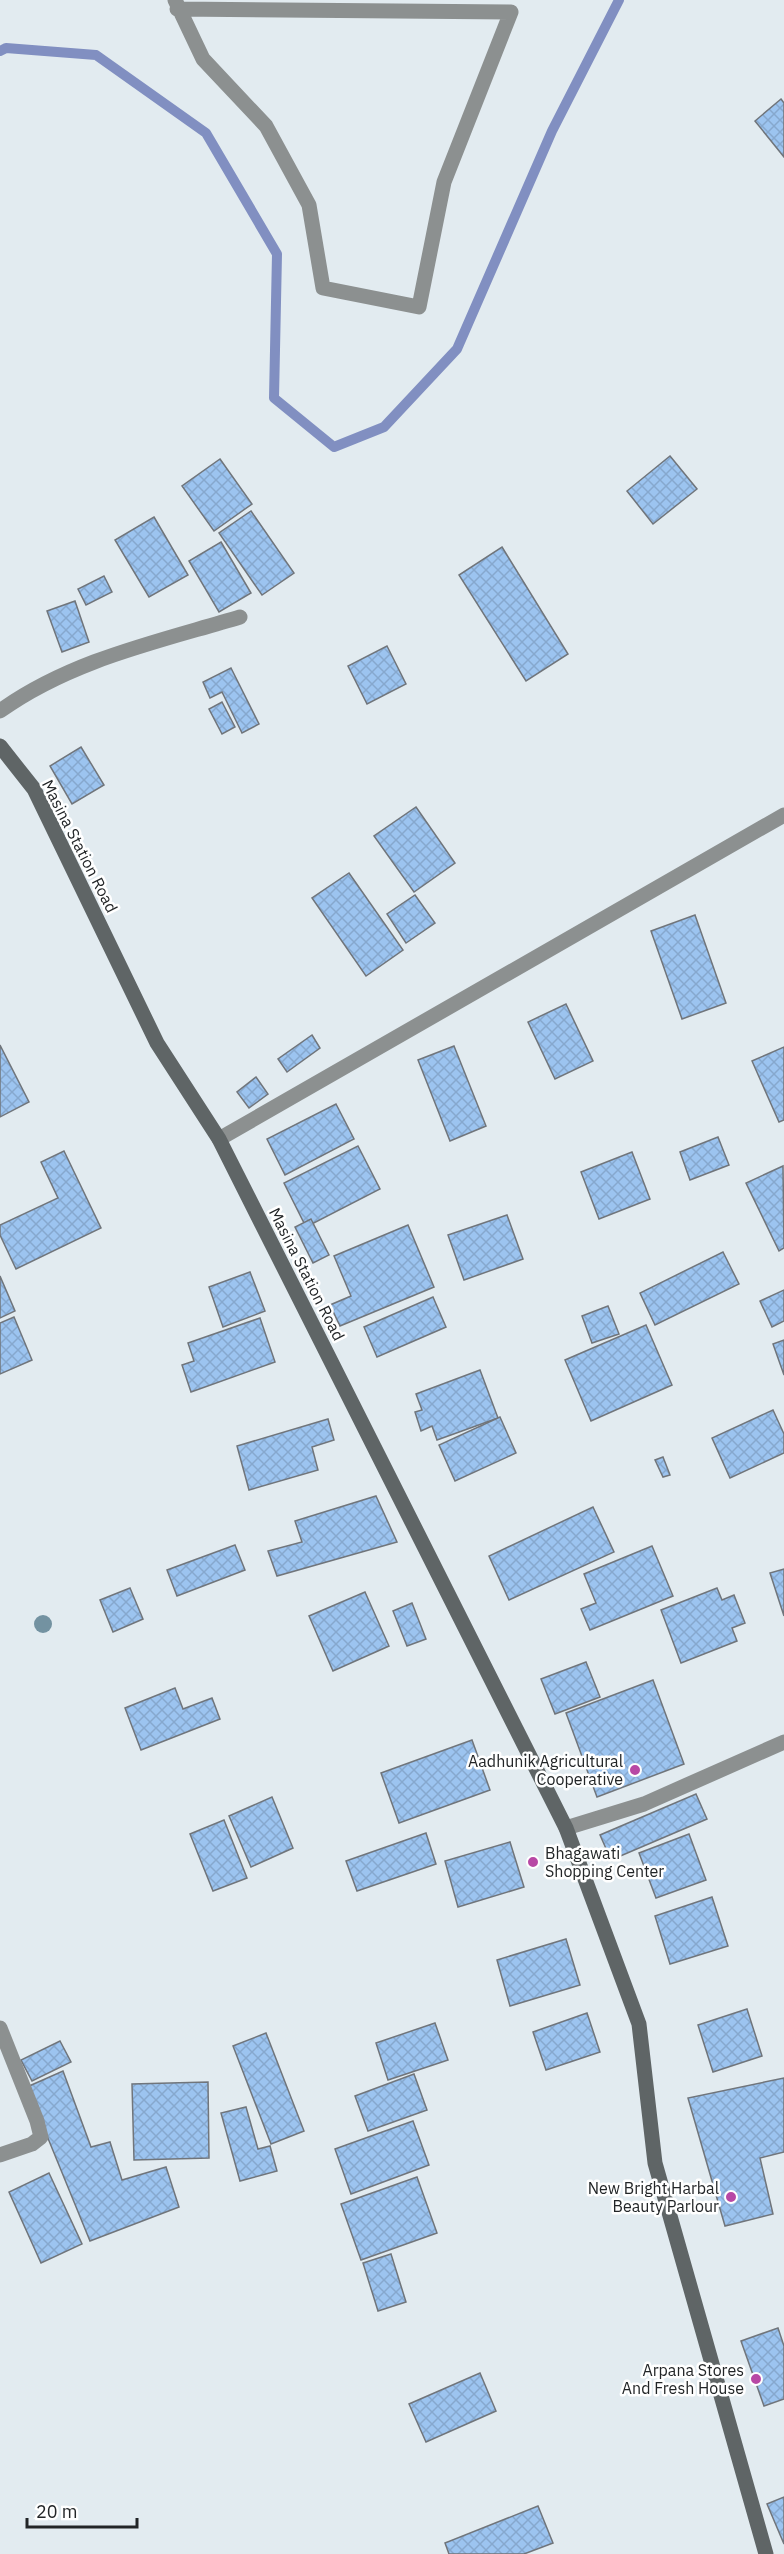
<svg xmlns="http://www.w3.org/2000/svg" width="784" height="2554" font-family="'IBM Plex Sans',sans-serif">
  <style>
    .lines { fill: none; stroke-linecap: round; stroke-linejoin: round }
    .stream { stroke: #818fc1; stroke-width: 10 }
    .building { fill: url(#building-cross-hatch); stroke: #70757b; stroke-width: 1.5 }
    .street { stroke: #8c9090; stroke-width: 15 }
    .secondary { stroke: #5f6566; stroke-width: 15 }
    .tree { fill: #7392a1 }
    .poi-dot { fill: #b848a5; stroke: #fff; stroke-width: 2 }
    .labels { text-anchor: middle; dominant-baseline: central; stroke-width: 5; stroke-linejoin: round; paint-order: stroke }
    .street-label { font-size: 16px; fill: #222527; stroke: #fff }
    .poi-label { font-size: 16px; fill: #222527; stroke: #fff; text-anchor: end }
  </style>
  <defs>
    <pattern id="building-cross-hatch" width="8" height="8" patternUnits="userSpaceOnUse" patternTransform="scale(1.5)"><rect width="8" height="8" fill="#9cc4f0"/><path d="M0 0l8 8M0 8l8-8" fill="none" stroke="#86a8ce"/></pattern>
  </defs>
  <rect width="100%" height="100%" fill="#e2ebf0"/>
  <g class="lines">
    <!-- stream -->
    <polyline class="stream" points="0,51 6,48 96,55 206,133 277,254 274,398 334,447 384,427 457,349 552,131 619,0"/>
  </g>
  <!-- building -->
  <g class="building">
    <polygon points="781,99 784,103 784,157 755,121"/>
    <polygon points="670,456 697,489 653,524 627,491"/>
    <polygon points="220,459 252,504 214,531 182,486"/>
    <polygon points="251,511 294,573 262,595 219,533"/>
    <polygon points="154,517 188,575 149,597 115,540"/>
    <polygon points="221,542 251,593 219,612 189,561"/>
    <polygon points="502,547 568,654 526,681 459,575"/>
    <polygon points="104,576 112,592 86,605 78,589"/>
    <polygon points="75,601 89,642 62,652 47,611"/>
    <polygon points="387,646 406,684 367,704 348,666"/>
    <polygon points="231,668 259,724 242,733 222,692 210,698 203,682"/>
    <polygon points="222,702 235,727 222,734 209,709"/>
    <polygon points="81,747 104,785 72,804 50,766"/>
    <polygon points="416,807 455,863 414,892 374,836"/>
    <polygon points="349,873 403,950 366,976 312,898"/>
    <polygon points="415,895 435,923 406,943 387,914"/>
    <polygon points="695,915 726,1003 682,1019 651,931"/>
    <polygon points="566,1004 593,1061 555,1079 528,1022"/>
    <polygon points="312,1035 320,1048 287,1072 278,1059"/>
    <polygon points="0,1045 29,1102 0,1117"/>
    <polygon points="454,1046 486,1126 450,1141 418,1060"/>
    <polygon points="784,1047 784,1120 779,1122 752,1061"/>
    <polygon points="256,1077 268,1094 249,1108 237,1092"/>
    <polygon points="336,1104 354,1139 285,1175 267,1139"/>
    <polygon points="718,1137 729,1165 690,1180 680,1152"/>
    <polygon points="358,1146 380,1189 306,1227 284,1183"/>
    <polygon points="64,1151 101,1228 16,1269 0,1235 0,1225 58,1198 41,1162"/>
    <polygon points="632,1152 650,1199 599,1219 581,1172"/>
    <polygon points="783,1166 784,1248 779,1251 746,1183"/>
    <polygon points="507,1215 523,1259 464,1280 448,1235"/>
    <polygon points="311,1219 329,1255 313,1263 295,1227"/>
    <polygon points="408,1225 434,1287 340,1326 330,1305 351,1296 334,1256"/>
    <polygon points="723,1252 739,1284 655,1325 640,1293"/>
    <polygon points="250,1272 265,1311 223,1327 209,1287"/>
    <polygon points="0,1276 15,1311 0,1318"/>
    <polygon points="784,1290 784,1321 772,1327 760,1301"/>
    <polygon points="433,1297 446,1327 377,1357 364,1327"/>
    <polygon points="608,1306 619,1334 592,1343 582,1316"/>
    <polygon points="14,1317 32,1360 0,1374 0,1323"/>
    <polygon points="260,1318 275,1362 191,1392 182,1365 194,1361 188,1343"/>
    <polygon points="646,1325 672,1385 591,1421 565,1360"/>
    <polygon points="784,1340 784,1375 773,1344"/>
    <polygon points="480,1370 498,1418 437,1440 432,1426 421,1431 415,1412 422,1410 416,1394"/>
    <polygon points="773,1410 784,1434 784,1453 730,1478 712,1438"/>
    <polygon points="500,1417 516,1453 455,1481 439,1445"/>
    <polygon points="328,1419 334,1440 312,1447 318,1470 249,1490 237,1446"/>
    <polygon points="663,1457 670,1475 663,1477 655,1460"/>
    <polygon points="376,1496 397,1542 277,1576 268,1551 302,1542 295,1521"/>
    <polygon points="593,1507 614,1552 509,1600 489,1556"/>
    <polygon points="235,1545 245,1570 177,1596 167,1570"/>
    <polygon points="652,1546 673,1596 590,1630 581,1609 596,1603 584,1574"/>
    <polygon points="784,1569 784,1616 770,1573"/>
    <polygon points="130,1588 143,1619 113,1632 100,1600"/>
    <polygon points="717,1588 722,1600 734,1595 745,1623 732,1628 737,1641 681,1663 661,1610"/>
    <polygon points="365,1592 389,1646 333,1671 309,1616"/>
    <polygon points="412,1603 426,1639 407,1646 393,1611"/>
    <polygon points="586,1662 600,1697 555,1714 541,1679"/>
    <polygon points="653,1680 684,1764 597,1797 566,1713"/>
    <polygon points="175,1688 183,1709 212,1698 220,1719 141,1750 125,1708"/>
    <polygon points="472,1740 490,1790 399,1823 381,1773"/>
    <polygon points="696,1794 707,1819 611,1860 600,1835"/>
    <polygon points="272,1797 293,1848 251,1867 229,1816"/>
    <polygon points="224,1820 247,1878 213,1891 190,1834"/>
    <polygon points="426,1833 436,1864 357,1891 346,1861"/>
    <polygon points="689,1834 706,1880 656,1898 639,1853"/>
    <polygon points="510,1842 524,1887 458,1907 445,1861"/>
    <polygon points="712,1897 728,1946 670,1964 655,1916"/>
    <polygon points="566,1939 580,1985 510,2006 497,1960"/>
    <polygon points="747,2009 762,2056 713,2072 698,2025"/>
    <polygon points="587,2013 600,2052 546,2070 533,2032"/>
    <polygon points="435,2023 448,2060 388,2080 376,2043"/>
    <polygon points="266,2033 304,2131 271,2144 233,2046"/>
    <polygon points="60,2041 71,2062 32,2081 21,2060"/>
    <polygon points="63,2071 91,2147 110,2142 122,2180 166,2167 179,2207 90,2241 27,2087"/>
    <polygon points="414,2074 427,2110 368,2131 355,2096"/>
    <polygon points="784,2078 784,2152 760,2158 773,2214 725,2226 688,2098"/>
    <polygon points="208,2082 209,2158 134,2160 132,2084"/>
    <polygon points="246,2107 258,2149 270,2146 277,2171 240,2181 221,2113"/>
    <polygon points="413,2121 429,2165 351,2194 335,2149"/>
    <polygon points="49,2173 82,2244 41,2263 9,2192"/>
    <polygon points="417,2177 437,2233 361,2260 341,2204"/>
    <polygon points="391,2254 406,2302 378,2311 363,2263"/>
    <polygon points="778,2328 784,2346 784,2399 764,2406 741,2341"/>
    <polygon points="480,2373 496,2411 426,2442 409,2404"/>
    <polygon points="784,2497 784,2544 767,2504"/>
    <polygon points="538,2506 553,2543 524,2554 449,2554 445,2543"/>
  </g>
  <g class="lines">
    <!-- street -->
    <g class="street">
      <polyline points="175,0 203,59 266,126 309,205 323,288 419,307 444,182 511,12 177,9"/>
      <path d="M 0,711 C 71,660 157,642 240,617"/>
      <polyline points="219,1139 784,815"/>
      <polyline points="566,1828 644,1804 784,1742"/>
      <polyline points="0,2028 37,2121 41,2137 32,2144 0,2155"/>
    </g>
    <!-- secondary -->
    <polyline class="secondary" points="0,746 34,789 157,1043 219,1139 566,1828 639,2024 655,2163 766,2554"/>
  </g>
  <!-- trees -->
  <circle class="tree" cx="43" cy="1624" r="9"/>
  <!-- markers -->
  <g class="poi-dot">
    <circle cx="635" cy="1770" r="6"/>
    <circle cx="533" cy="1862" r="6"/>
    <circle cx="731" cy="2197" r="6"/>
    <circle cx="756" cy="2379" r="6"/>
  </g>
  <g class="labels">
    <!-- street labels -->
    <g class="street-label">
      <text transform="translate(80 846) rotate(63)">Masina Station Road</text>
      <text transform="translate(307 1274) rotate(63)">Masina Station Road</text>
    </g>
    <!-- poi labels -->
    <g class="poi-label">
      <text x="623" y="1761">Aadhunik Agricultural<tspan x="623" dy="18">Cooperative</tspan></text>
      <text x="545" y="1853" text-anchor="start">Bhagawati<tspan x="545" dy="18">Shopping Center</tspan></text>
      <text x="719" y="2188">New Bright Harbal<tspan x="719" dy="18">Beauty Parlour</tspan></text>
      <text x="744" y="2370">Arpana Stores<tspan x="744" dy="18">And Fresh House</tspan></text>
    </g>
  </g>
  <!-- scale -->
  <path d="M27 2518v9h110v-9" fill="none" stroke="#222527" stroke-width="3"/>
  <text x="36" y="2518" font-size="18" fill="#222527" stroke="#ffffff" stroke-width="4.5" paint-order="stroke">20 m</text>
</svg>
